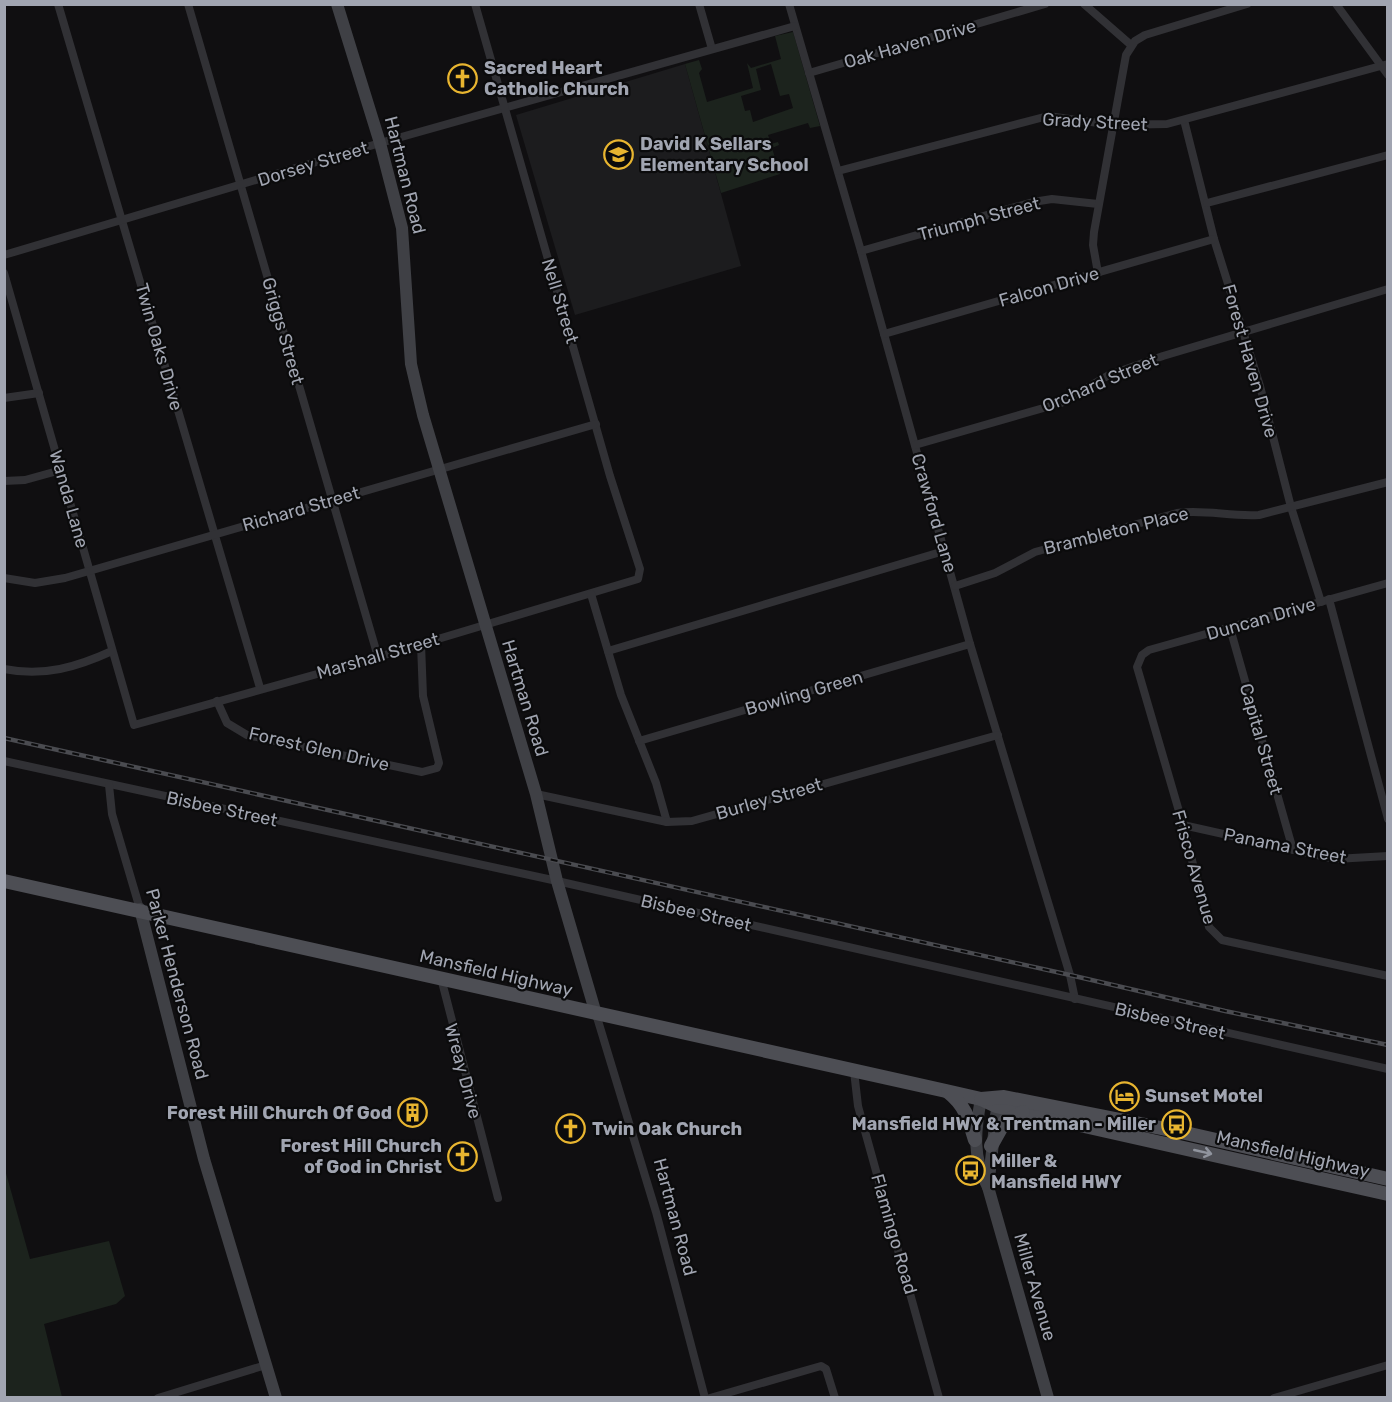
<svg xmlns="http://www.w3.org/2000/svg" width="1392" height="1402" font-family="Rubik,sans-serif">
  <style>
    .built { fill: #1c1c1e }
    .green { fill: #1c231d; fill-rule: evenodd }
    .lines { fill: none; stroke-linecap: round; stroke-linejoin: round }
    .street { stroke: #313135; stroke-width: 8 }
    .secondary { stroke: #3f4045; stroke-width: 12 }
    .primary { stroke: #4d4e54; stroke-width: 14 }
    .rail-casing { stroke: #4a4b50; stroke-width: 4.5 }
    .rail { stroke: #0b0b0c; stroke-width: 2; stroke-dasharray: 7; stroke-linecap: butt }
    .oneway { stroke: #90949e }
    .labels { text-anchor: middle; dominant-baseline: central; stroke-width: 4.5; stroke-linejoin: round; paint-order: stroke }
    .street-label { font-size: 18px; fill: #a1a5b1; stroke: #0b0b0c }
    .poi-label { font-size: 18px; font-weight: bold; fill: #a1a5b1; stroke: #0b0b0c; text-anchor: start }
  </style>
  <rect width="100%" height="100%" fill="#100f11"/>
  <!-- built -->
  <polygon class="built" points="685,64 741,266 575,315 516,115"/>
  <!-- green -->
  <g class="green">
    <path d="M 793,32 L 820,126 L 810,128 L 808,123 L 768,135 L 771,144 L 778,142 L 779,145 L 772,148 L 780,174 L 721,193 L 685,64 L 699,60 L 702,69 L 699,73 L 707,102 L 753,88 L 747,63 L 751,68 L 781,59 L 775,36 ZM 771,64 L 780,96 L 789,94 L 793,108 L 753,122 L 750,110 L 745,111 L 741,96 L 761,90 L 756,69 Z"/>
    <polygon points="4,1166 30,1259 109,1241 125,1296 116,1304 44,1324 62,1397 5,1397"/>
  </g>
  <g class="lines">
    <!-- street -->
    <g class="street">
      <polyline points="58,4 260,688"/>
      <polyline points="188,4 378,657"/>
      <polyline points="699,4 712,49"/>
      <polyline points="789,4 861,251 970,644 1070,975 1075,999"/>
      <polyline points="1084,4 1131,45"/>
      <polyline points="1336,4 1388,75"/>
      <polyline points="809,73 1045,4"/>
      <polyline points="1184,120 1214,239 1260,386 1291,507 1321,602"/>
      <polyline points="838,171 1048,116 1113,125 1167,124 1388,64"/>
      <polyline points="1207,203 1388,155"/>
      <polyline points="861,251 1033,202 1052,199 1098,204"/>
      <polyline points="4,255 380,143 795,26"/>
      <polyline points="4,273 134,725 378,657 638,579 640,569 610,476 475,4"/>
      <polyline points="1098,273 1093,245 1094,232 1126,55 1135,41 1145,35 1247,4"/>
      <polyline points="884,334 1214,239"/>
      <polyline points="4,398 39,393"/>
      <polyline points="915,445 1061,403 1109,375 1163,356 1388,289"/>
      <polyline points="4,481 25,480 61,470"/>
      <polyline points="4,578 35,583 65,578 596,424"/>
      <polyline points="1388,583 1149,650 1142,655 1137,667 1183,825 1209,927 1222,940 1388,976"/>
      <path d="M 955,586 L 995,573 L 1035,552 L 1177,513 C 1204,509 1231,517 1259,515 L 1388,482"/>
      <polyline points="591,594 621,695 656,783 667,822"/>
      <polyline points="1329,599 1388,819"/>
      <polyline points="1230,628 1293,850"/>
      <polyline points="608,651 944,551"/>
      <path d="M 4,669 C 44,677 77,667 112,651"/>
      <polyline points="217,701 227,723 247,735 422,772 437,768 439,763 423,696 421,644"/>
      <polyline points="639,741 970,644"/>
      <polyline points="4,761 557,881 1388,1069"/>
      <polyline points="109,785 112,814 140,909"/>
      <polyline points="536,794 667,822 692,821 998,735"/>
      <polyline points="1183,825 1335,859 1388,856"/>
      <polyline points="441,978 498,1198"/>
      <polyline points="596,1014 656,1212 705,1398"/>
      <polyline points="854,1071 858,1106 939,1398"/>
      <polyline points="158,1398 266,1365"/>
      <polyline points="710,1398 821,1366 826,1369 835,1398"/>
      <polyline points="1274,1398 1388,1365"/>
    </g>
    <!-- secondary -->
    <g class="secondary">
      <polyline points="337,4 380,143 402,228 411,364 423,415 536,794 557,881 596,1014"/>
      <polyline points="140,909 204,1159 276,1398"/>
      <path d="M 981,1099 C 975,1130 972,1158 988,1187 L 1048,1398"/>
      <polyline points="988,1187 998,1099"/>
    </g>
    <!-- primary -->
    <g class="primary">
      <polyline points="4,881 946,1091 981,1099 996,1106 1388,1194"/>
      <path d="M 948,1092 C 965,1105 969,1120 975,1140"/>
      <polyline points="981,1099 1004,1097 1181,1132 1388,1179"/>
      <polyline points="991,1146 1005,1121 1023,1112"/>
    </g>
    <defs>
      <polyline id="rail" points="4,738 1070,975 1225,1011 1388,1045"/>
    </defs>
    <!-- rail casing -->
    <use href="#rail" class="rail-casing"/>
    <!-- rail -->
    <use href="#rail" class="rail"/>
  </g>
  <!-- one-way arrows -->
  <defs><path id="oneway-shaft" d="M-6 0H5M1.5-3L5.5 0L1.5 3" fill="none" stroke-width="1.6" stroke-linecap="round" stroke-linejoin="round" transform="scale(1.5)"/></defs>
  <use class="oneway" href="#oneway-shaft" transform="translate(1203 1152) rotate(13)"/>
  <!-- icons -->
  <defs>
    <symbol id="church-ring" viewBox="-11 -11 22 22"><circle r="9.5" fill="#0b0b0c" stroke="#e8b530" stroke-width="1.5"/><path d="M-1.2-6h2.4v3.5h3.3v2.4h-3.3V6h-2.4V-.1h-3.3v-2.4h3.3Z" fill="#e8b530"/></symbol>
    <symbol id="school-ring" viewBox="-11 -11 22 22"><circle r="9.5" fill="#0b0b0c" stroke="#e8b530" stroke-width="1.5"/><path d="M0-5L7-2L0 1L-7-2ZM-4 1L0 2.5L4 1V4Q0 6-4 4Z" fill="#e8b530"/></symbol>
    <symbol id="hotel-ring" viewBox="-11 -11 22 22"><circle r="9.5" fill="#0b0b0c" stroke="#e8b530" stroke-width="1.5"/><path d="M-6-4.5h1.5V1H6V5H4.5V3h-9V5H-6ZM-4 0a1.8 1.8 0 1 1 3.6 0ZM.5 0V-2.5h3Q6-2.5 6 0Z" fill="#e8b530"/></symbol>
    <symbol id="building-ring" viewBox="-11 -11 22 22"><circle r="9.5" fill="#0b0b0c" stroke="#e8b530" stroke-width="1.5"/><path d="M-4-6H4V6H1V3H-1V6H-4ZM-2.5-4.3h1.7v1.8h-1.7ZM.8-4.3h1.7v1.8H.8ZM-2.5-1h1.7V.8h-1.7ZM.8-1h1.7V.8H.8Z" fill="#e8b530"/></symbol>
    <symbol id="bus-ring" viewBox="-11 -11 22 22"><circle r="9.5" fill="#0b0b0c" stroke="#e8b530" stroke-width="1.5"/><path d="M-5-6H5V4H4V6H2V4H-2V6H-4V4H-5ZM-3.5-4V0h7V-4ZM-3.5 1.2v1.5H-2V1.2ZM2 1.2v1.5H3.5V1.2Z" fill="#e8b530"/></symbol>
  </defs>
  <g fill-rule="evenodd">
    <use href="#church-ring" x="446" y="62" width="33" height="33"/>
    <use href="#school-ring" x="602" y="138" width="33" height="33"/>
    <use href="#hotel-ring" x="1108" y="1080" width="33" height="33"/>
    <use href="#building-ring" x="396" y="1096" width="33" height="33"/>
    <use href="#bus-ring" x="1160" y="1108" width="33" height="33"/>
    <use href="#church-ring" x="554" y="1112" width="33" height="33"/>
    <use href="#church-ring" x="446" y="1140" width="33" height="33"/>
    <use href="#bus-ring" x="954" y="1154" width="33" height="33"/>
  </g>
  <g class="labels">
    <!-- street labels -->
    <g class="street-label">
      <text transform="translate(910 44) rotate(-16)">Oak Haven Drive</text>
      <text transform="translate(1095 122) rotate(3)">Grady Street</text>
      <text transform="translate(313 164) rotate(-17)">Dorsey Street</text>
      <text transform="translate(405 175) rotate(76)">Hartman Road</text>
      <text transform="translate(979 219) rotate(-15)">Triumph Street</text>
      <text transform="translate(1049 287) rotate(-16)">Falcon Drive</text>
      <text transform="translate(560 301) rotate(73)">Nell Street</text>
      <text transform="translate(283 331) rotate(74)">Griggs Street</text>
      <text transform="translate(159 347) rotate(74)">Twin Oaks Drive</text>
      <text transform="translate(1250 361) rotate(74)">Forest Haven Drive</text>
      <text transform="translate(1100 383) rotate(-23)">Orchard Street</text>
      <text transform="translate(69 499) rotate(74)">Wanda Lane</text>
      <text transform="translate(301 509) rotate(-16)">Richard Street</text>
      <text transform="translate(934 513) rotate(74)">Crawford Lane</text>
      <text transform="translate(1116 531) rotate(-14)">Brambleton Place</text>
      <text transform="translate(1261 619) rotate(-16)">Duncan Drive</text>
      <text transform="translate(378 656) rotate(-16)">Marshall Street</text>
      <text transform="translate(804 693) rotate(-16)">Bowling Green</text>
      <text transform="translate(525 698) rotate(73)">Hartman Road</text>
      <text transform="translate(1261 739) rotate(74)">Capital Street</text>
      <text transform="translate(319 749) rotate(13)">Forest Glen Drive</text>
      <text transform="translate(769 799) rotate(-16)">Burley Street</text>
      <text transform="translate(222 809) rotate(12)">Bisbee Street</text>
      <text transform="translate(1285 846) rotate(11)">Panama Street</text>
      <text transform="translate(1194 867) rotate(74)">Frisco Avenue</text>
      <text transform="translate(696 913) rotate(13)">Bisbee Street</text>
      <text transform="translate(496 973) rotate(13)">Mansfield Highway</text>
      <text transform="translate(177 984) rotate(75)">Parker Henderson Road</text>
      <text transform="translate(1170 1021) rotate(13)">Bisbee Street</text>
      <text transform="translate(463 1071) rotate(75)">Wreay Drive</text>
      <text transform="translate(1293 1154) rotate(13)">Mansfield Highway</text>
      <text transform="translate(675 1217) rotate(75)">Hartman Road</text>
      <text transform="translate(894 1234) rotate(74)">Flamingo Road</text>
      <text transform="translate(1035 1287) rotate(74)">Miller Avenue</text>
    </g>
    <!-- poi labels -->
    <g class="poi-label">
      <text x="484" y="68">Sacred Heart<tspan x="484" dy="21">Catholic Church</tspan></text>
      <text x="640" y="144">David K Sellars<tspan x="640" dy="21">Elementary School</tspan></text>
      <text x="1145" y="1096">Sunset Motel</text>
      <text x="392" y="1113" text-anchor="end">Forest Hill Church Of God</text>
      <text x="1156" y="1124" text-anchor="end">Mansfield HWY &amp; Trentman - Miller</text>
      <text x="592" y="1129">Twin Oak Church</text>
      <text x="442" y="1146" text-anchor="end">Forest Hill Church<tspan x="442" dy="21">of God in Christ</tspan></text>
      <text x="991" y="1161">Miller &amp;<tspan x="991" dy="21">Mansfield HWY</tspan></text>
    </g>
  </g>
  <!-- border -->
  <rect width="1392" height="1402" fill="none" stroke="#a1a5b1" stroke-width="12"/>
</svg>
